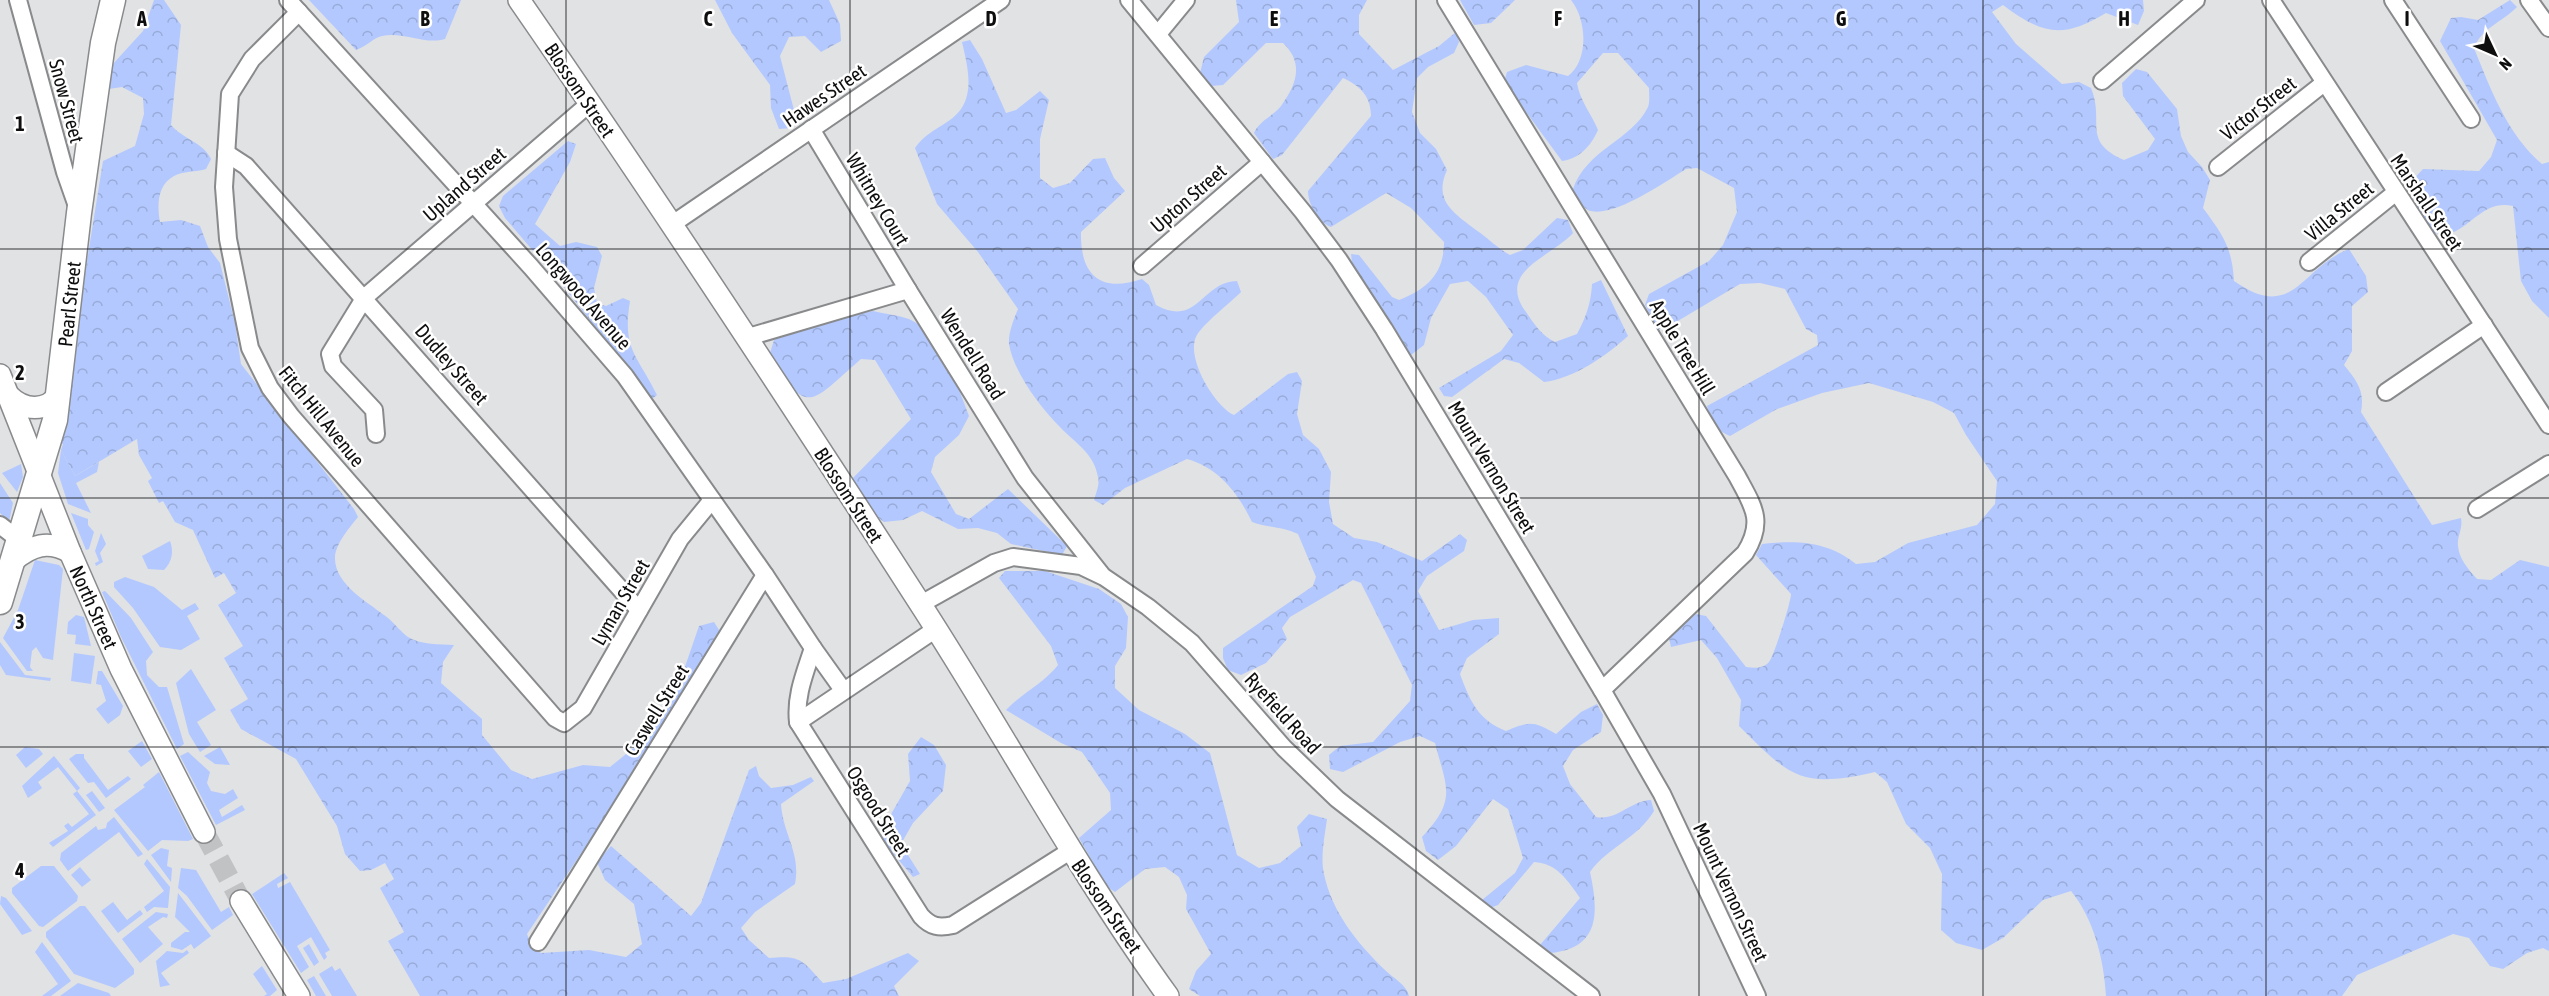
<svg xmlns="http://www.w3.org/2000/svg" width="2549" height="996" font-family="'Asap Condensed',sans-serif">
  <style>
    .green { fill: #b3c8fe }
    .forest { fill: url(#forest-crowns) }
    .lines { fill: none; stroke-linecap: round; stroke-linejoin: round }
    .tertiary-tunnel { stroke: #c1c2c4; stroke-width: 21; stroke-dasharray: 21 10; stroke-linecap: butt }
    .minor-casing { stroke: #898a8c; stroke-width: 20 }
    .tertiary-casing { stroke: #898a8c; stroke-width: 24 }
    .secondary-casing { stroke: #898a8c; stroke-width: 27 }
    .minor { stroke: #fff; stroke-width: 16 }
    .tertiary { stroke: #fff; stroke-width: 21 }
    .secondary { stroke: #fff; stroke-width: 24 }
    .grid { fill: none; stroke: #0e0e0f; stroke-width: 1.5; stroke-opacity: 0.55 }
    .labels { text-anchor: middle; dominant-baseline: central; stroke-width: 5; stroke-linejoin: round; paint-order: stroke }
    .street-label { font-size: 20px; fill: #0e0e0f; stroke: #fff }
    .grid-label { font-size: 20px; text-anchor: middle; font-weight: bold; fill: #0e0e0f; stroke: #fff; stroke-width: 5; stroke-linejoin: round; paint-order: stroke }
  </style>
  <defs>
    <pattern id="forest-crowns" width="20" height="18" patternUnits="userSpaceOnUse" patternTransform="scale(1.5)"><rect width="20" height="18" fill="#b3c8fe"/><path d="M2 6a3 3 0 1 1 6 0M12 15a3 3 0 1 1 6 0" fill="none" stroke="#99abd8"/></pattern>
  </defs>
  <rect width="100%" height="100%" fill="#e1e2e4"/>
  <!-- green -->
  <g class="green">
    <polygon points="61,450 75,476 99,462 97,472 76,483 91,513 68,504 58,473"/>
    <polygon points="21,464 23,477 17,492 2,473"/>
    <polygon points="0,483 13,503 9,522 0,513"/>
    <polygon points="71,513 88,519 88,525 94,532 89,549 86,550"/>
    <polygon points="101,533 106,544 100,553 103,562 96,566 95,563 99,561 95,551"/>
    <path d="M 170,541 C 174,551 172,562 164,570 L 148,569 L 142,556 Z"/>
    <polygon points="35,560 59,565 63,569 53,660 43,658 36,647 32,651 30,667 33,671 27,671 3,638 18,610"/>
    <polygon points="125,577 154,587 182,610 195,603 199,609 187,616 200,639 181,650 160,647 133,608 114,587 114,582"/>
    <polygon points="105,591 131,618 153,652 146,661 147,675 159,687 167,687 184,744 177,749 121,637 102,592"/>
    <polygon points="76,615 84,617 91,646 75,644 76,635 67,634 68,622"/>
    <polygon points="0,642 25,675 51,678 50,681 6,675 0,665"/>
    <polygon points="74,653 95,656 91,684 71,681"/>
    <polygon points="191,669 216,710 197,722 211,745 200,752 189,734 176,683"/>
    <polygon points="98,671 102,671 123,706 120,715 108,724 96,709 106,701 101,685 96,684"/>
    <polygon points="142,741 152,759 141,767 128,751"/>
    <polygon points="25,747 39,749 43,754 26,768 16,755"/>
    <polygon points="220,747 230,765 215,764 204,756"/>
    <polygon points="188,752 210,772 207,783 211,791 225,794 233,789 238,798 219,810 222,817 242,805 245,810 216,825 180,756"/>
    <polygon points="76,754 84,754 84,758 108,790 128,776 131,779 106,798 94,782 88,783 69,759"/>
    <polygon points="54,756 80,788 77,791 96,815 53,847 49,843 68,831 64,826 68,823 72,827 89,814 73,794 77,791 58,767 38,782 42,788 28,798 22,786"/>
    <polygon points="159,772 193,839 188,841 162,840 148,851 114,810 145,787 143,785"/>
    <polygon points="92,791 105,808 99,812 86,795"/>
    <polygon points="114,817 143,854 138,857 119,832 68,871 60,860 61,853 96,826 98,830 106,828 107,823"/>
    <polygon points="161,848 169,850 167,866 172,868 171,882 151,855"/>
    <polygon points="147,859 170,887 168,908 154,907 147,912 144,907 164,891 144,864"/>
    <polygon points="41,866 54,866 78,896 77,901 43,927 39,926 12,893 12,888"/>
    <polygon points="80,867 91,880 82,887 71,875"/>
    <polygon points="181,868 196,870 221,912 229,907 233,915 212,930 187,896 178,888"/>
    <polygon points="284,873 288,878 277,884 278,888 290,882 330,950 325,953 327,957 324,960 311,937 297,946 309,967 301,973 252,894"/>
    <polygon points="178,893 211,936 194,949 191,944 182,950 171,947 171,943 185,932 190,932 175,917"/>
    <polygon points="1,896 6,898 32,931 22,935 0,904"/>
    <polygon points="113,902 127,920 140,910 143,914 118,933 101,911"/>
    <polygon points="80,906 85,906 134,969 134,974 115,988 74,974 46,937 46,932"/>
    <polygon points="156,912 168,914 167,918 163,917 148,927 163,944 140,963 122,939"/>
    <polygon points="42,942 71,981 51,996 42,996 58,984 35,952"/>
    <polygon points="309,944 319,962 314,966 303,948"/>
    <polygon points="187,950 189,953 161,973 170,985 160,987 156,961 167,951 183,953"/>
    <polygon points="262,966 277,990 270,996 264,996 267,994 253,974"/>
    <polygon points="332,966 335,971 340,968 357,996 332,996 319,974"/>
    <polygon points="314,976 326,996 316,996 307,980"/>
    <polygon points="78,983 109,993 111,996 60,996"/>
  </g>
  <!-- forest -->
  <g class="forest">
    <path d="M 154,0 L 164,0 L 181,25 L 171,125 C 183,139 203,142 211,159 L 206,169 C 197,172 182,171 174,176 C 157,185 157,206 160,222 L 181,220 L 200,226 L 208,247 L 220,263 L 235,323 L 241,364 L 354,509 L 358,517 C 350,527 336,543 335,557 C 334,585 370,603 388,618 C 395,624 401,632 408,637 C 420,645 441,644 454,645 L 443,662 L 441,683 L 482,719 L 482,735 L 511,770 L 532,779 L 583,765 L 610,767 L 636,746 L 678,687 L 699,626 L 714,622 L 721,633 L 621,794 L 527,934 L 532,947 L 541,953 L 589,950 L 626,957 L 642,944 L 634,904 L 605,880 L 597,862 L 611,846 L 691,916 L 701,903 L 749,770 L 756,766 L 759,776 L 771,788 L 793,785 L 811,777 L 814,781 L 781,804 C 783,835 801,852 795,884 L 755,912 L 741,928 L 749,940 L 769,958 C 801,955 802,960 823,983 L 846,979 L 908,953 L 919,961 L 894,986 L 899,996 L 420,996 L 388,941 L 404,932 L 380,888 L 394,879 L 385,863 L 371,870 L 360,871 L 345,854 L 337,826 L 296,759 L 241,729 L 230,710 L 248,699 L 224,658 L 243,646 L 218,605 L 236,593 L 224,573 L 215,578 L 193,530 L 175,522 L 163,501 L 159,503 L 148,481 L 152,478 L 139,455 L 137,439 L 75,476 L 61,450 L 63,444 L 58,442 L 103,161 L 135,146 L 144,114 L 143,98 L 122,87 L 109,89 L 112,65 L 143,31 Z"/>
    <path d="M 309,0 L 461,0 L 445,39 C 424,45 403,31 382,36 C 373,38 366,47 356,50 Z"/>
    <polygon points="715,0 829,0 840,24 841,41 821,52 805,36 789,37 780,56 795,114 792,128 779,129 771,108 770,85 732,33"/>
    <path d="M 1236,0 L 1367,0 L 1359,15 L 1359,34 L 1393,70 L 1439,46 L 1456,32 L 1459,42 L 1454,53 L 1428,67 L 1417,78 L 1412,112 L 1420,133 L 1436,149 L 1447,170 C 1433,201 1454,213 1476,230 C 1488,238 1497,248 1510,255 L 1523,250 L 1557,218 L 1568,220 L 1573,233 C 1550,258 1496,271 1526,312 C 1535,325 1541,335 1555,342 L 1577,334 C 1586,317 1591,303 1592,284 L 1601,280 L 1628,336 C 1606,356 1573,379 1544,382 L 1519,363 L 1504,359 L 1452,397 L 1444,396 L 1439,388 L 1501,351 L 1513,335 L 1486,297 L 1468,281 L 1450,284 L 1431,318 L 1424,345 L 1411,355 L 1404,348 L 1352,262 L 1351,254 L 1359,255 L 1392,297 L 1399,300 C 1427,289 1444,274 1444,242 L 1411,208 L 1386,193 L 1331,227 C 1318,222 1308,204 1308,191 L 1371,116 C 1371,96 1360,86 1343,78 L 1282,155 L 1273,159 L 1254,133 C 1260,120 1272,117 1281,106 C 1297,84 1304,63 1283,43 L 1266,43 L 1223,85 L 1211,86 L 1200,73 L 1204,57 L 1239,22 Z"/>
    <polygon points="1460,0 1515,0 1491,23 1474,25"/>
    <path d="M 1571,0 L 2143,0 L 2144,11 L 2138,25 L 2106,13 C 2063,39 2043,35 2003,5 L 1992,12 L 2016,44 L 2062,84 L 2079,82 L 2091,88 C 2105,122 2081,141 2124,160 L 2148,150 L 2155,139 L 2123,96 L 2122,83 L 2136,69 L 2147,72 L 2177,109 L 2181,136 L 2188,152 L 2202,167 L 2210,180 L 2203,208 C 2223,235 2232,247 2234,281 C 2294,323 2300,268 2349,249 L 2366,276 L 2368,292 L 2352,306 L 2352,351 L 2344,365 C 2357,381 2365,391 2361,412 L 2432,525 L 2461,518 C 2463,529 2457,536 2458,546 C 2459,559 2469,570 2477,579 L 2491,580 L 2520,560 L 2549,567 L 2549,951 L 2543,948 L 2527,953 L 2503,969 L 2490,966 L 2469,938 L 2453,934 L 2357,975 L 2342,996 L 2106,996 C 2104,960 2094,919 2071,891 L 2043,900 L 2003,938 L 1982,950 L 1956,943 L 1941,930 L 1942,874 L 1930,848 L 1906,824 L 1887,782 L 1875,772 C 1801,789 1790,777 1739,726 L 1741,700 L 1717,658 L 1701,640 L 1671,647 L 1669,638 L 1696,614 L 1706,616 L 1746,667 C 1754,668 1763,669 1769,662 C 1774,656 1791,602 1791,594 L 1756,555 L 1762,544 C 1798,540 1827,541 1856,564 L 1875,562 L 1908,543 L 1977,525 L 1995,504 L 1997,481 L 1966,435 L 1954,413 L 1933,402 L 1869,383 L 1822,393 L 1777,409 L 1730,436 C 1715,430 1711,421 1707,406 L 1818,345 L 1817,335 L 1806,329 L 1785,289 L 1760,283 L 1740,284 L 1666,328 L 1658,329 L 1645,305 L 1649,294 L 1709,261 L 1723,245 L 1737,212 L 1734,188 L 1697,168 L 1686,169 C 1665,182 1615,217 1591,211 C 1583,210 1577,195 1573,189 C 1586,150 1632,140 1648,107 C 1650,102 1649,94 1649,88 L 1618,53 L 1603,53 L 1577,83 C 1580,101 1591,113 1598,130 C 1591,146 1579,159 1562,161 L 1504,82 L 1507,72 L 1526,65 L 1568,76 C 1589,60 1587,20 1571,0 Z"/>
    <path d="M 2510,0 L 2517,7 C 2502,22 2482,28 2474,48 C 2491,90 2507,134 2542,164 L 2549,162 L 2549,318 L 2532,301 L 2521,281 L 2513,206 C 2486,200 2475,222 2454,232 C 2448,234 2440,234 2434,233 L 2406,187 L 2423,169 L 2479,171 L 2491,157 L 2497,140 L 2440,41 L 2451,18 L 2461,17 L 2478,20 Z"/>
    <path d="M 970,40 L 982,59 L 1006,113 L 1016,110 L 1040,91 L 1049,100 L 1040,139 L 1040,178 L 1053,188 L 1070,183 L 1093,159 L 1105,158 L 1114,178 L 1125,191 L 1081,232 C 1080,276 1101,293 1142,279 L 1149,285 L 1156,305 C 1198,328 1201,282 1237,281 L 1241,292 C 1230,303 1204,323 1197,335 C 1184,356 1215,407 1234,415 L 1288,374 L 1297,372 L 1302,381 L 1297,414 L 1303,435 L 1319,449 L 1331,472 L 1329,502 L 1333,524 L 1354,538 L 1377,542 L 1422,561 L 1460,534 L 1467,540 L 1464,551 L 1427,576 L 1418,591 L 1439,630 L 1473,620 L 1499,618 L 1499,634 L 1467,658 L 1460,674 C 1470,701 1478,720 1506,731 C 1529,721 1534,721 1556,734 L 1581,712 L 1597,704 L 1603,715 L 1601,732 L 1573,750 L 1563,766 L 1570,784 L 1596,817 C 1617,821 1630,801 1651,800 L 1654,811 C 1637,839 1609,846 1590,872 C 1599,913 1600,949 1549,953 L 1540,945 L 1580,898 C 1568,881 1557,863 1534,862 L 1498,905 L 1490,908 L 1482,900 L 1515,873 L 1523,858 L 1508,809 L 1493,799 L 1456,846 L 1438,860 L 1426,851 L 1422,837 C 1457,800 1447,789 1435,743 L 1420,736 L 1400,742 L 1343,772 L 1330,769 L 1329,755 L 1340,746 L 1373,742 L 1410,701 L 1412,685 L 1361,583 L 1353,580 L 1290,617 L 1282,628 L 1287,639 L 1266,663 L 1241,675 L 1228,670 L 1223,658 L 1223,648 L 1313,586 L 1316,577 L 1298,534 C 1282,526 1268,528 1252,522 C 1238,493 1219,468 1187,459 L 1125,488 L 1103,505 L 1094,500 C 1096,493 1100,484 1098,477 C 1094,453 1075,443 1060,427 C 1040,407 1014,373 1009,344 C 1008,333 1014,319 1018,309 L 978,252 L 937,204 L 915,148 C 923,136 935,130 947,122 C 977,103 969,72 962,42 Z"/>
    <path d="M 568,141 L 576,144 L 570,162 L 535,224 L 560,246 L 576,242 L 597,247 L 602,256 L 594,288 L 597,303 L 606,306 L 623,298 L 630,301 C 622,350 637,354 657,395 L 652,399 L 563,286 L 505,218 L 499,206 L 503,196 Z"/>
    <path d="M 873,311 C 885,314 898,315 909,319 C 940,332 958,387 969,416 L 959,435 L 935,457 L 931,472 L 956,514 L 969,519 L 1008,489 L 1067,546 L 1062,555 L 1011,544 L 997,533 L 978,528 L 958,529 L 922,511 L 903,520 L 884,522 L 870,512 L 850,481 L 911,419 L 875,360 L 861,359 C 811,402 807,420 770,353 L 774,340 L 794,327 Z"/>
    <path d="M 1005,571 L 1045,571 L 1099,589 L 1121,604 L 1128,617 L 1126,648 L 1115,666 L 1115,688 L 1139,710 L 1185,734 L 1210,753 L 1237,855 L 1259,868 L 1280,863 L 1301,846 L 1297,827 L 1309,814 L 1327,819 C 1325,835 1320,857 1324,874 C 1332,912 1357,943 1385,970 C 1393,978 1407,985 1409,996 L 1200,996 L 1189,989 L 1196,971 L 1211,954 L 1186,909 L 1187,895 L 1179,877 L 1165,867 L 1145,869 L 1115,892 L 1106,886 L 1079,838 L 1111,810 L 1110,793 L 1082,752 L 1061,743 L 1006,710 C 1022,693 1043,684 1058,665 L 1051,646 L 999,578 Z"/>
    <polygon points="921,737 934,745 946,765 943,791 913,823 901,844 920,874 913,877 885,844 882,830 910,781 908,754"/>
  </g>
  <g class="lines">
    <!-- tertiary-tunnel -->
    <polyline class="tertiary-tunnel" points="204,832 241,901"/>
    <defs>
      <g id="minor">
        <polyline points="18,0 65,172 78,209"/>
        <path d="M 288,0 L 531,267 L 625,376 L 765,575 L 813,648 C 805,673 795,696 798,722"/>
        <polyline points="1129,0 1303,212 1339,260 1384,329 1602,690 1662,794 1757,996"/>
        <path d="M 1446,0 L 1737,476 C 1753,506 1765,521 1745,553 L 1602,690"/>
        <polyline points="2271,0 2549,425"/>
        <polyline points="2393,0 2471,119"/>
        <polyline points="2529,0 2549,28"/>
        <polyline points="299,12 252,59 230,94 224,187 228,239 250,348 270,388 291,416 555,718 564,723 583,708 680,539 712,500"/>
        <polyline points="1158,34 1186,0"/>
        <polyline points="2102,81 2196,0"/>
        <polyline points="811,129 908,290"/>
        <polyline points="226,153 246,166 639,610"/>
        <polyline points="2218,167 2324,83"/>
        <polyline points="671,225 1001,0"/>
        <polyline points="2309,262 2395,193"/>
        <polyline points="1142,266 1262,162"/>
        <polyline points="745,338 908,290 1025,478 1101,574"/>
        <polyline points="2386,392 2484,325"/>
        <polyline points="376,434 374,410 333,366 330,354 365,297 590,103"/>
        <polyline points="2477,509 2549,464"/>
        <polyline points="0,525 18,539"/>
        <polyline points="921,604 994,563 1013,557 1081,566 1104,577 1148,607 1192,643 1284,748 1337,799 1591,996"/>
        <path d="M 936,629 L 798,722 L 921,916 C 931,927 939,928 953,925 L 1070,851"/>
        <polyline points="813,648 843,690"/>
        <polyline points="538,942 765,575"/>
      </g>
      <g id="tertiary">
        <path d="M 519,0 C 656,198 789,400 919,602 C 1004,733 1077,870 1168,996"/>
        <polyline points="0,375 70,552 121,669 204,832"/>
        <path d="M 9,396 C 24,411 46,412 59,395"/>
        <path d="M 14,560 C 32,545 48,540 70,552"/>
        <polyline points="241,901 299,996"/>
      </g>
      <polyline id="secondary" points="0,602 55,420 79,213 103,43 113,0"/>
    </defs>
    <!-- minor casing -->
    <use href="#minor" class="minor-casing"/>
    <!-- tertiary casing -->
    <use href="#tertiary" class="tertiary-casing"/>
    <!-- secondary casing -->
    <use href="#secondary" class="secondary-casing"/>
    <!-- minor -->
    <use href="#minor" class="minor"/>
    <!-- tertiary -->
    <use href="#tertiary" class="tertiary"/>
    <!-- secondary -->
    <use href="#secondary" class="secondary"/>
  </g>
  <!-- grid -->
  <path class="grid" d="M 283,0 L 283,996M 566,0 L 566,996M 850,0 L 850,996M 1133,0 L 1133,996M 1416,0 L 1416,996M 1699,0 L 1699,996M 1983,0 L 1983,996M 2266,0 L 2266,996M 0,249 L 2549,249M 0,498 L 2549,498M 0,747 L 2549,747"/>
  <g class="labels">
    <!-- street labels -->
    <g class="street-label">
      <text transform="translate(580 90) rotate(56)">Blossom Street</text>
      <text transform="translate(824 95) rotate(-34)">Hawes Street</text>
      <text transform="translate(67 101) rotate(75)">Snow Street</text>
      <text transform="translate(2258 108) rotate(-38)">Victor Street</text>
      <text transform="translate(464 184) rotate(-41)">Upland Street</text>
      <text transform="translate(1188 198) rotate(-41)">Upton Street</text>
      <text transform="translate(878 199) rotate(59)">Whitney Court</text>
      <text transform="translate(2427 202) rotate(56)">Marshall Street</text>
      <text transform="translate(2339 211) rotate(-39)">Villa Street</text>
      <text transform="translate(584 296) rotate(49)">Longwood Avenue</text>
      <text transform="translate(69 304) rotate(-84)">Pearl Street</text>
      <text transform="translate(1683 347) rotate(59)">Apple Tree Hill</text>
      <text transform="translate(973 354) rotate(58)">Wendell Road</text>
      <text transform="translate(452 364) rotate(49)">Dudley Street</text>
      <text transform="translate(322 416) rotate(51)">Fitch Hill Avenue</text>
      <text transform="translate(1492 467) rotate(59)">Mount Vernon Street</text>
      <text transform="translate(849 495) rotate(57)">Blossom Street</text>
      <text transform="translate(620 602) rotate(-60)">Lyman Street</text>
      <text transform="translate(94 607) rotate(66)">North Street</text>
      <text transform="translate(656 710) rotate(-58)">Caswell Street</text>
      <text transform="translate(1283 713) rotate(48)">Ryefield Road</text>
      <text transform="translate(879 811) rotate(58)">Osgood Street</text>
      <text transform="translate(1731 892) rotate(65)">Mount Vernon Street</text>
      <text transform="translate(1107 906) rotate(56)">Blossom Street</text>
    </g>
  </g>
  <g class="grid-label">
    <text x="142" y="26">A</text>
    <text x="425" y="26">B</text>
    <text x="708" y="26">C</text>
    <text x="991" y="26">D</text>
    <text x="1274" y="26">E</text>
    <text x="1558" y="26">F</text>
    <text x="1841" y="26">G</text>
    <text x="2124" y="26">H</text>
    <text x="2407" y="26">I</text>
    <text x="20" y="131">1</text>
    <text x="20" y="380">2</text>
    <text x="20" y="629">3</text>
    <text x="20" y="878">4</text>
  </g>
  <!-- north arrow -->
  <g transform="translate(2495 54) rotate(134)" stroke="#ffffff" stroke-width="4.5" paint-order="stroke">
  <path d="M0-4.5L10 22L0 15L-10 22Z" fill="#0e0e0f"/>
  <text y="-9" font-size="16" font-weight="bold" text-anchor="middle" fill="#0e0e0f">N</text>
  </g>
</svg>
